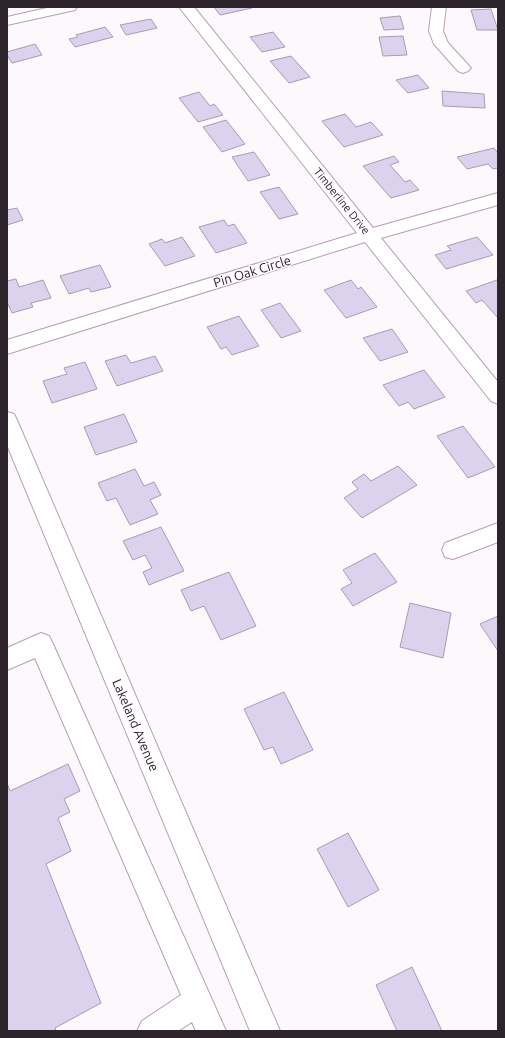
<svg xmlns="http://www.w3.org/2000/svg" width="505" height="1038" font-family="Ubuntu,sans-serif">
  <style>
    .building { fill: #dcd2ed; stroke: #a59cb5 }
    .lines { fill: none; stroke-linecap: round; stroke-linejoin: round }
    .minor-casing { stroke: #b59fb3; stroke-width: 2 }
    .minor { fill: #fff; fill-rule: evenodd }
    .labels { text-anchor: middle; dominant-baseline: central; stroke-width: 3; stroke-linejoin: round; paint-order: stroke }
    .far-street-label { font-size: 11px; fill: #2d242c; stroke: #fdf8fc }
    .street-label { font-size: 13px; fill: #2d242c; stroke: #fdf8fc }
  </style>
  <rect width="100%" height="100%" fill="#fdf8fc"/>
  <!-- building -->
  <g class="building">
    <polygon points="214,7 251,7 252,8 220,15"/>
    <polygon points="491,9 498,30 477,30 471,10"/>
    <polygon points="400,16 404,29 384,30 380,18"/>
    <polygon points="151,19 157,28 126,35 120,25"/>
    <polygon points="105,27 113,37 75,47 69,39 78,37 76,35"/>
    <polygon points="273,32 285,47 262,52 250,37"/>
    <polygon points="403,36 407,55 383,56 379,37"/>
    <polygon points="35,44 42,55 12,63 7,55 7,52"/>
    <polygon points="291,56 310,77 289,83 270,61"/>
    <polygon points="418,75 429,88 408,93 396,80"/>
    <polygon points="442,91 484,94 485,108 443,106"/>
    <polygon points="199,92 210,106 214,104 223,115 198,122 179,98"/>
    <polygon points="345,114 356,127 371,122 383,135 344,147 322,121"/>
    <polygon points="226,120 245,144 222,152 203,127"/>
    <polygon points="494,148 498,153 498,168 493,169 488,164 467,169 457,157"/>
    <polygon points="254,152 270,175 248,181 232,157"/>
    <polygon points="394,156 399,162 390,165 405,182 410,180 419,190 391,198 363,166"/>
    <polygon points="279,187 298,214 279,219 260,192"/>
    <polygon points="17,208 23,220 7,225 7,210"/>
    <polygon points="224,220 228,226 234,224 247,243 216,253 199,227"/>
    <polygon points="182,237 195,256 165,266 149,244 162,239 165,243"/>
    <polygon points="477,237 493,255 446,269 435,255 451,250 447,246"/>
    <polygon points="100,265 111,287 91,292 89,288 69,294 60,276"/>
    <polygon points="16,279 19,287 43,280 51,298 31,303 33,307 12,313 7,302 7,281"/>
    <polygon points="351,280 358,289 361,287 377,307 346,318 324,290"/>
    <polygon points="497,280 498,281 498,318 482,300 476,303 466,291"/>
    <polygon points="280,303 301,331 281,338 261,310"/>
    <polygon points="239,316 259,346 232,355 226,347 221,349 207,327"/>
    <polygon points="392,329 408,352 380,361 363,338"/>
    <polygon points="126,355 131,363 155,356 163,371 117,386 105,361"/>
    <polygon points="85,362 97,389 52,403 43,381 67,374 64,368"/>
    <polygon points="424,370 445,397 414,409 408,402 399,406 383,385"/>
    <polygon points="124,414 137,442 96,455 84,427"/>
    <polygon points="463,426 495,467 468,478 437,436"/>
    <polygon points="398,466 417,485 362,518 344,498 358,489 352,482 364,474 371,481"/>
    <polygon points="135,469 144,486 154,482 161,495 150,500 158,514 130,525 116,498 107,501 98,483"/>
    <polygon points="161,527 184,571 149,585 143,572 152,568 145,555 133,560 123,541"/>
    <polygon points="375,553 397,582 353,606 341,589 352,583 343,570"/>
    <polygon points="229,572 256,626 221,640 204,606 191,611 181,590"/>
    <polygon points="410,603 451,613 443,658 400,647"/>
    <polygon points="498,616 498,651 480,624"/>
    <polygon points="284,692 313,750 281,764 273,747 264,750 244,709"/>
    <polygon points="68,764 80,791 64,799 70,812 58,818 71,851 46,864 101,1003 55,1028 56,1031 7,1031 7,783 10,791"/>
    <polygon points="348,833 379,890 348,907 317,849"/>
    <polygon points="412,967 442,1031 397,1031 376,985"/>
  </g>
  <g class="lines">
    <defs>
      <g id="minor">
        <polygon points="51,7 77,7 75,10 7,25 7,17"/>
        <polygon points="179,7 194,7 373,228 498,193 498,205 381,238 498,382 498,404 491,401 365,242 7,354 7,340 357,233"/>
        <polygon points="432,7 446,7 443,31 448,43 471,68 468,71 463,73 458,71 434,44 429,31"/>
        <polygon points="7,412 14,414 17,420 280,1031 250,1031 7,445"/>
        <polygon points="498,523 498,542 453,559 445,557 442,550 445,543"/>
        <polygon points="41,633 49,636 53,644 226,1031 196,1031 192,1022 178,1031 137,1031 142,1021 181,995 35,658 7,670 7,648"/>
      </g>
    </defs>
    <!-- minor casing -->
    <use href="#minor" class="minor-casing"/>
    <!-- minor -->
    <use href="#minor" class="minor"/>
  </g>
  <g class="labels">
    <!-- far-street labels -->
    <g class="far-street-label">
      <text transform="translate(342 201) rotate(51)">Timberline Drive</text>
    </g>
    <!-- street labels -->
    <g class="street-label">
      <text transform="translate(252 271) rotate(-17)">Pin Oak Circle</text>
      <text transform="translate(136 725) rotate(67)">Lakeland Avenue</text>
    </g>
  </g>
  <!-- border -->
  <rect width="505" height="1038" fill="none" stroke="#2d242c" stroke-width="16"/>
</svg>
